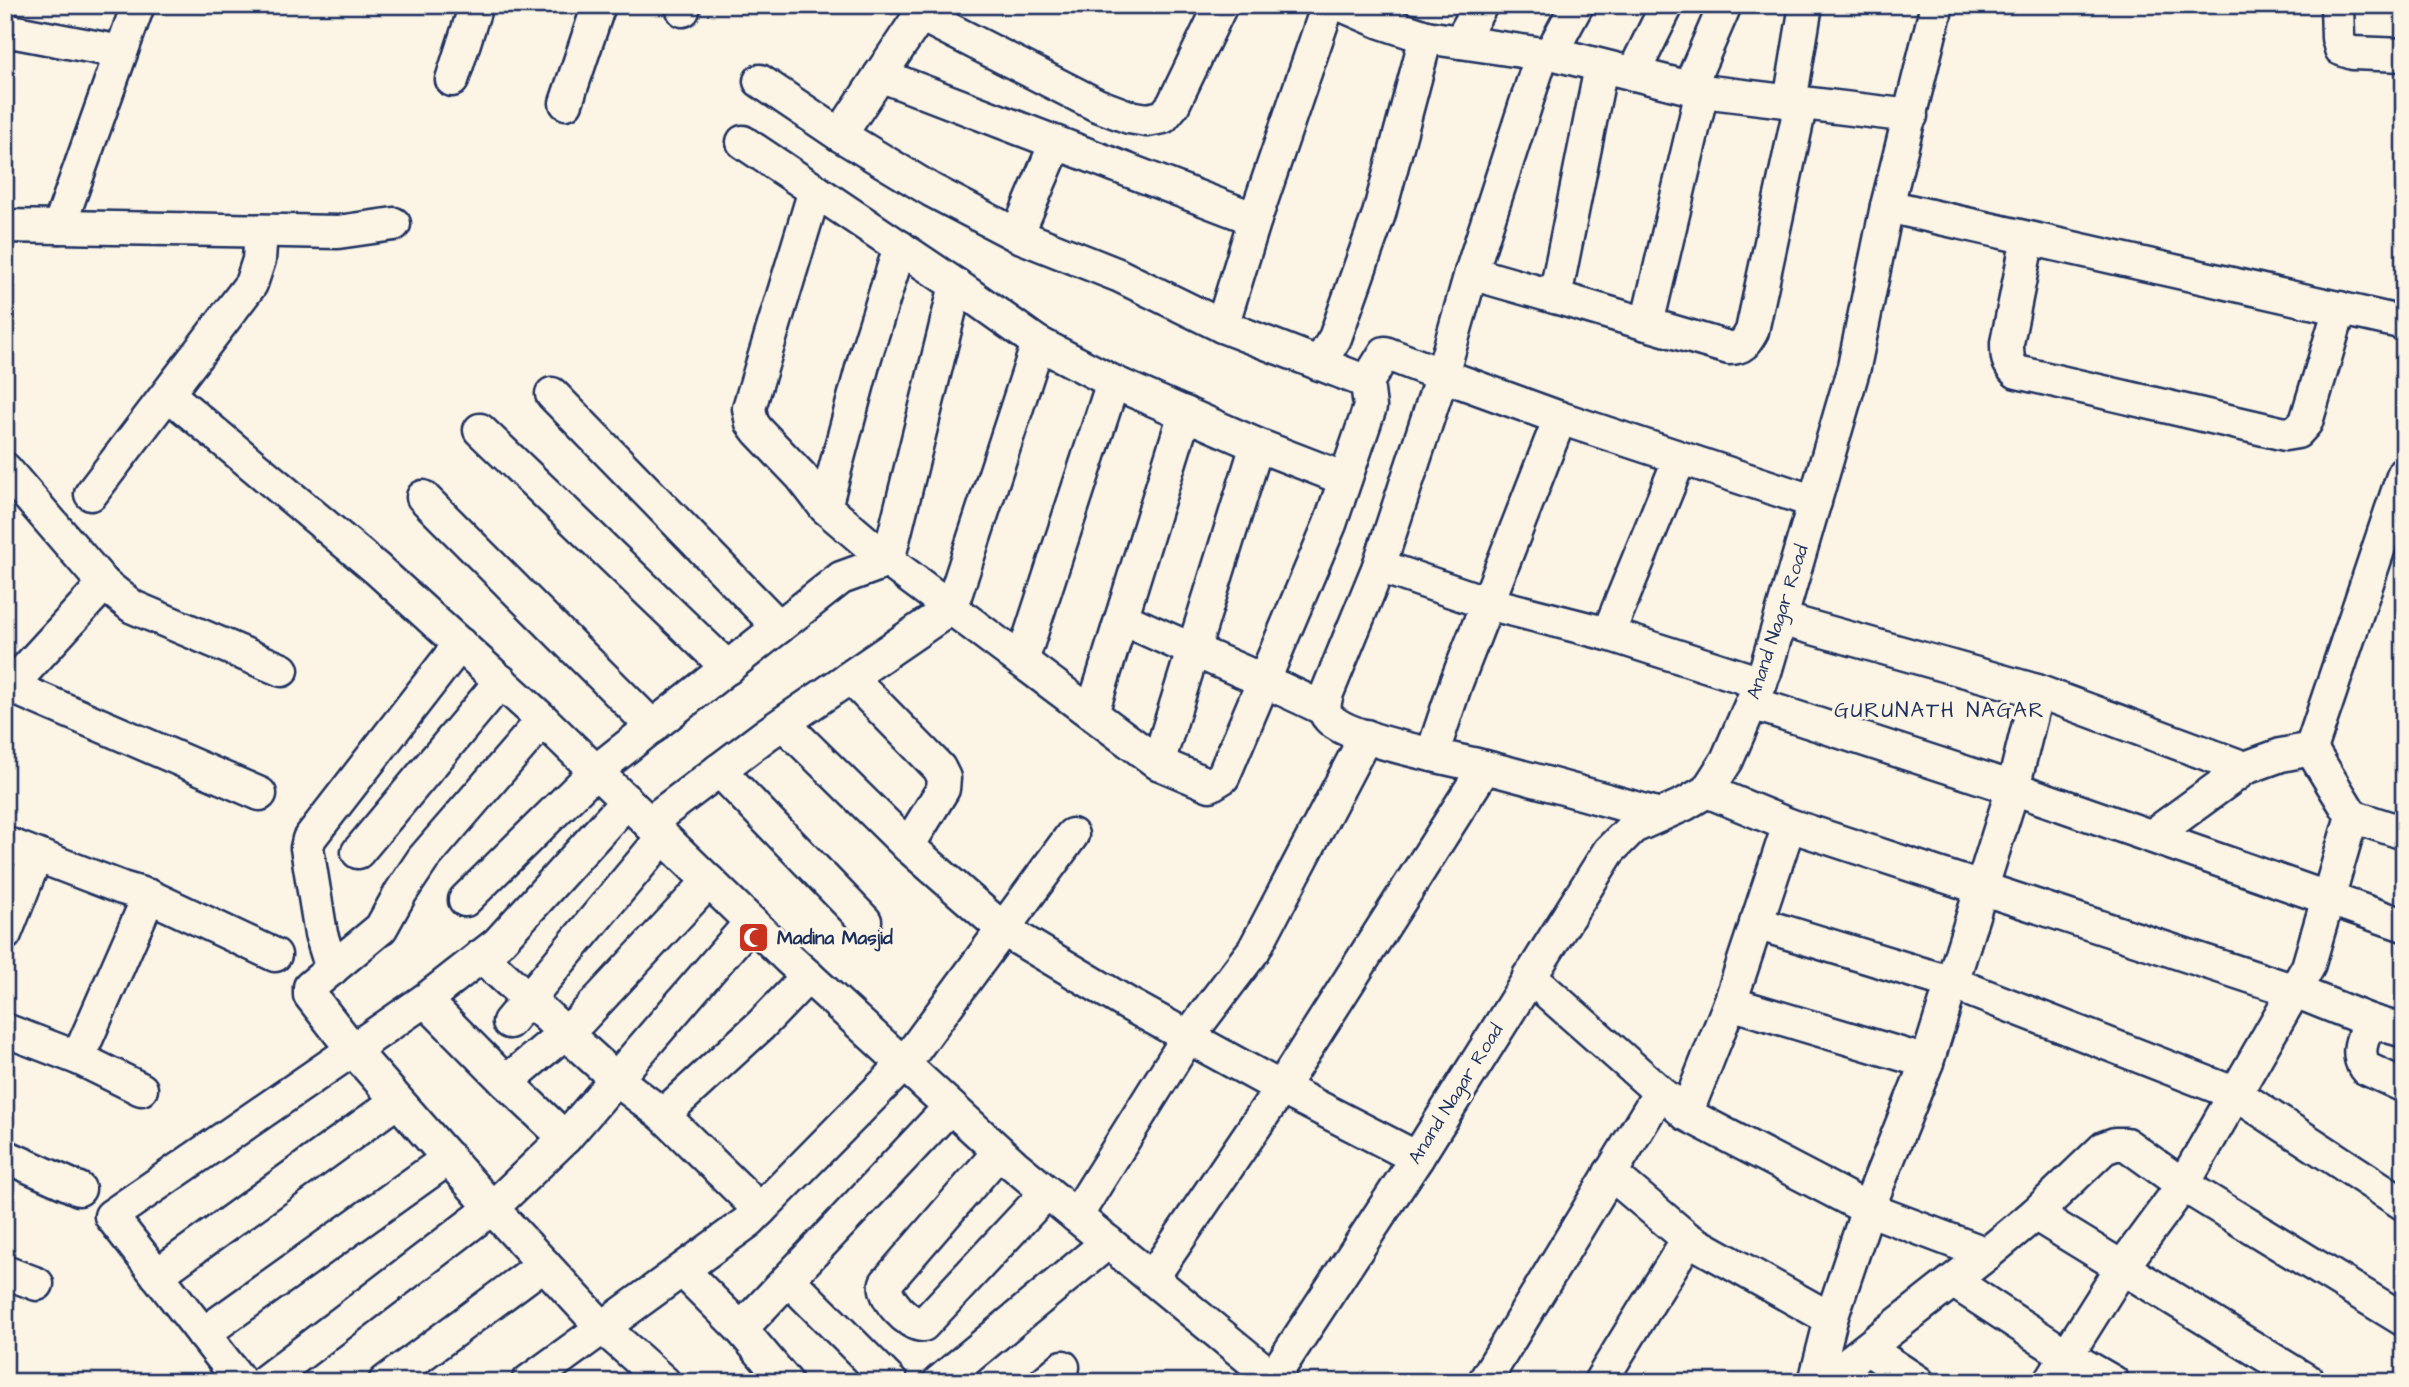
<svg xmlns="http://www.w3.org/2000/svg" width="2409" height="1387" font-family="'Architects Daughter',sans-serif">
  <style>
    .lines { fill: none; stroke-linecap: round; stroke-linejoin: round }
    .minor-casing { stroke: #1b2f5e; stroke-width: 37 }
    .minor { stroke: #fcf5e5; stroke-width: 32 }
    .labels { text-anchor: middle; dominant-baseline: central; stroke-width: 6; stroke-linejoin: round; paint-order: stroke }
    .street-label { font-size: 19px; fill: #1b2f5e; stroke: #fcf5e5 }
    .poi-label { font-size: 19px; font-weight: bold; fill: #1b2f5e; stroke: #fcf5e5; text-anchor: start }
    .neighbourhood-label { font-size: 21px; letter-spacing: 2px; fill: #1b2f5e; stroke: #fcf5e5 }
  </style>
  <rect width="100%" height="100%" fill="#fcf5e5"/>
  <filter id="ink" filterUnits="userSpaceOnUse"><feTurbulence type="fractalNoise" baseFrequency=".0143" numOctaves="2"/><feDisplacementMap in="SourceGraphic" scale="14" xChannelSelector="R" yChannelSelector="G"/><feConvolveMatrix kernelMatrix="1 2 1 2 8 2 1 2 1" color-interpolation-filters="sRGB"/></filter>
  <g filter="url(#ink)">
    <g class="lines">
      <defs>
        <g id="minor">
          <polyline points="1328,5 1255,219 1222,326 1367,382 1385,353 1442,375 1471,273 1542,54"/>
          <polyline points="1342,5 1381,22 1426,37 1542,54 1551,53 1702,91 1911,116"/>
          <polyline points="2337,5 2338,38 2341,49 2353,53 2404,55"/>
          <polyline points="683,10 684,5"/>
          <polyline points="919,14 1097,105 1129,117 1147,120 1163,117 1173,105 1221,5"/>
          <polyline points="5,30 121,52"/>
          <polyline points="1460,42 1481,5"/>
          <polyline points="1551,53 1577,5"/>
          <polyline points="1601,67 1555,297 1647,324"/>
          <polyline points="1633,74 1667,5"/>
          <polyline points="880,75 1255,219"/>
          <polyline points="452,80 476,5"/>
          <polyline points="760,81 840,135 931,190 1017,235 1118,275 1222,326"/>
          <polyline points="1689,88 1725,5"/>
          <path d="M 1702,91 L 1647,324 L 1729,348 C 1743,348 1746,342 1752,331 L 1801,103"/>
          <polyline points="1790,102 1806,5"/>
          <polyline points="566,103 599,5"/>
          <polyline points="840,135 927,5"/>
          <polyline points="743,142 956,285 1038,343 1113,382 1257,445 1345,479"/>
          <polyline points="815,190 749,408 752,423 758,431 801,476 825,507"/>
          <polyline points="1887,206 2404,323"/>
          <polyline points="5,226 338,232 394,224"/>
          <polyline points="59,227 138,5"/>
          <polyline points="1017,235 1056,143"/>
          <path d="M 2028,238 L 2007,343 C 2007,355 2007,364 2017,372 L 2285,434 L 2297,432 L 2306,422 L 2340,308"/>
          <polyline points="900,247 865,357 825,507 888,561 956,285"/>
          <polyline points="1471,273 1555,297"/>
          <polyline points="1319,364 1335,338 1379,214 1426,37"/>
          <polyline points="168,394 377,569 543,720 788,958 1014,1165 1272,1377"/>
          <polyline points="552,394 779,627"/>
          <polyline points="480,430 728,668"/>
          <polyline points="5,469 104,584 133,607 282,670"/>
          <polyline points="91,494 251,284 259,260 261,231"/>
          <polyline points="423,497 653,727"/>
          <polyline points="1379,566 1487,603 1608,634 1761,683"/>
          <path d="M 1122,618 C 1189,650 1258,676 1324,709"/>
          <polyline points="1781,619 2037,691 2245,768"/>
          <polyline points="1608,634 1680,458"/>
          <polyline points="1022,661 1113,382"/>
          <polyline points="851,678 939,768 944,778 943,789 908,846"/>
          <polyline points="12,687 260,794"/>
          <polyline points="5,692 104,584"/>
          <polyline points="1752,703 2013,788 2404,925"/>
          <polyline points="1092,713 1185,413"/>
          <polyline points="543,720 423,859 401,892 381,928 310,987 310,995 353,1050 492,1208 601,1326 664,1382"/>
          <polyline points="784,724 908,846 1004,930 1128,1004 1281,1088 1417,1158"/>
          <polyline points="1432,755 1456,683 1560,418"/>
          <polyline points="1158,763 1257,445"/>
          <polyline points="719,770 865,921"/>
          <polyline points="627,801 498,943 425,1000 506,1082 565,1138 751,922"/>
          <path d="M 1660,815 C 1602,799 1544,782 1485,767 C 1454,759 1348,740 1329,718 C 1322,711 1325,701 1327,693 L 1379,566 L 1442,375 L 1560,418 L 1815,502"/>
          <polyline points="2352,816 2404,833"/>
          <polyline points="649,823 767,734 951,608 1038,343"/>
          <polyline points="1789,825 2295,991 2370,1021 2404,1031"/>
          <polyline points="2152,836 2245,768 2281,755 2311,749"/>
          <polyline points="5,843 122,888 149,896 275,955"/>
          <polyline points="358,852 501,681"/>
          <polyline points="465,900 596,771 841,578 888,561 1158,763 1210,785 1223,777 1330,524 1370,407 1367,382"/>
          <polyline points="1756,923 1952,983 2236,1094 2404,1204"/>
          <polyline points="5,934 36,856"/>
          <polyline points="481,956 616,1079 663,1115 760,1210"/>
          <polyline points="332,969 321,934 307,848 309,839 460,644"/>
          <polyline points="1730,1003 1927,1062"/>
          <path d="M 2370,1021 C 2363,1037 2355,1052 2365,1068 L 2404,1086"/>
          <polyline points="509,1022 663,837"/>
          <polyline points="5,1030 78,1058 141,1089"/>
          <polyline points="78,1058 149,896"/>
          <polyline points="506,1082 580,1020 709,881"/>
          <polyline points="1669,1099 1686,1114 1868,1209 1987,1254"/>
          <polyline points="1686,1114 1730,1003 1789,825 1707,791"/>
          <polyline points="663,1115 761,1025 808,976"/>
          <path d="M 999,1152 L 886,1283 C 882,1297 909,1326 923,1325 L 1047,1192"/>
          <polyline points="5,1156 79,1189"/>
          <polyline points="2035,1214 2309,1382"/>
          <polyline points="1076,1216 1188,1037 1254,950 1366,736"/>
          <polyline points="1688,1239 1831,1319"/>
          <polyline points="682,1270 741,1329 786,1382"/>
          <polyline points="5,1272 37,1284"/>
          <polyline points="157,1275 397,1101"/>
          <polyline points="1152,1278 1281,1088 1485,767"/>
          <polyline points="788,1279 891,1382"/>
          <polyline points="1953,1281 2066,1355 2113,1382"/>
          <polyline points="741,1329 950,1107"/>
          <polyline points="203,1334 449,1158"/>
          <polyline points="1868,1349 1918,1382"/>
          <polyline points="241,1382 111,1216 425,1000"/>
          <polyline points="264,1382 492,1208 565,1138"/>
          <polyline points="385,1382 544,1264"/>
          <polyline points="528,1382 749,1221 760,1210 904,1064 1072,835"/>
          <polyline points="939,1382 1108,1242"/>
          <polyline points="1045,1382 1063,1367"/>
          <polyline points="1270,1382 1417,1158 1609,851 1633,827 1685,804 1707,791 1727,760 1765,672 1854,367 1887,206 1937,5"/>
          <polyline points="1484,1382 1660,1092 1529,976"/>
          <polyline points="1600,1382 1688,1239 1610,1173"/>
          <polyline points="1815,1382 1831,1319 1868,1209 1927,1062 2013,788 2037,691"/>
          <polyline points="1824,1382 1987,1254 2035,1214 2104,1148 2115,1144 2126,1144 2183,1185 2404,1320"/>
          <polyline points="2050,1382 2121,1269 2183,1185 2308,967 2352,816 2311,749 2404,473"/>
        </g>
      </defs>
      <!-- minor casing -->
      <use href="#minor" class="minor-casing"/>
      <!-- minor -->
      <use href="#minor" class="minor"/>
    </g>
  </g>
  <!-- icons -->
  <defs>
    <symbol id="mosque-square" viewBox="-11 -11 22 22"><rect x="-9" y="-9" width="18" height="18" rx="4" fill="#c8321e" stroke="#fcf5e5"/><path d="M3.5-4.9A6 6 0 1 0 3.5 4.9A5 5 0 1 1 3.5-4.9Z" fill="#fff"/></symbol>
  </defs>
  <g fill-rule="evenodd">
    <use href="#mosque-square" x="736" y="920" width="35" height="35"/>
  </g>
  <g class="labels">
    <!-- street labels -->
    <g class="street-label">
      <text transform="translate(1778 622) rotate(-72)">Anand Nagar Road</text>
      <text transform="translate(1456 1094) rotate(-58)">Anand Nagar Road</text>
    </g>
    <!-- poi labels -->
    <g class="poi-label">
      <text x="777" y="938">Madina Masjid</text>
    </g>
    <!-- neighbourhood labels -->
    <g class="neighbourhood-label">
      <text x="1940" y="710">GURUNATH NAGAR</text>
    </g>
  </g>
  <!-- margin -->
  <rect width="2409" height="1387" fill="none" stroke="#fcf5e5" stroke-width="28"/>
  <rect x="14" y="14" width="2381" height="1359" fill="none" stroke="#1b2f5e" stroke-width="2.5" filter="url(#ink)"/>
</svg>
